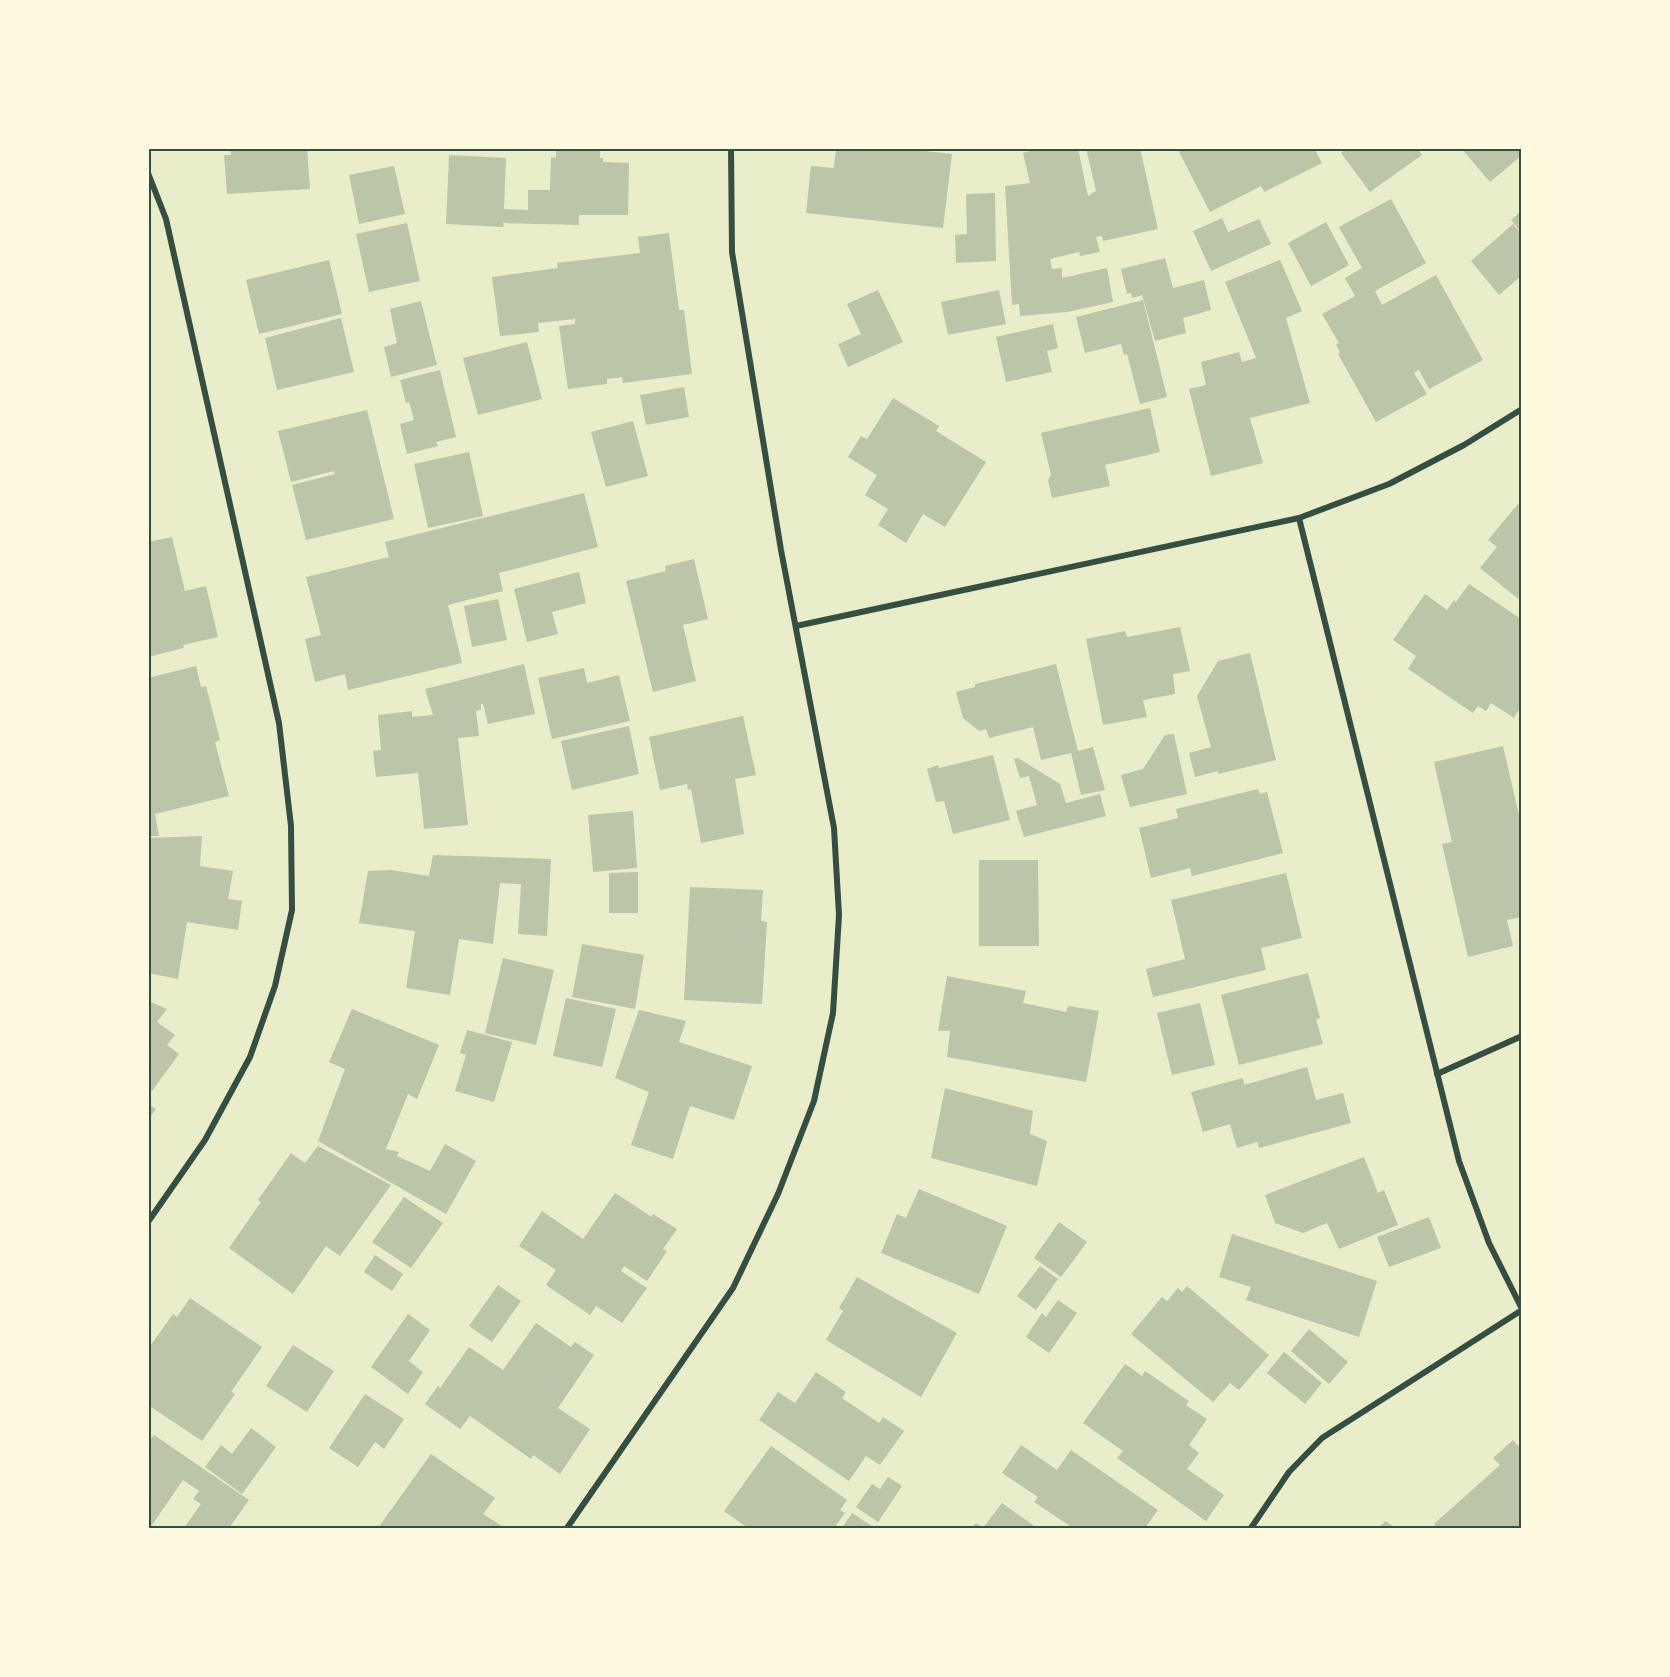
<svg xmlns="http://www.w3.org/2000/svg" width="1670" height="1677" font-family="'Noto Sans',sans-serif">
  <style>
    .building { fill: #bcc5a7 }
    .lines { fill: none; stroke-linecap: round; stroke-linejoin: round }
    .minor { stroke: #344e41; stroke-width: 6 }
    .neatline { fill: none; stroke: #344e41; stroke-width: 2 }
  </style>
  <rect width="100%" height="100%" fill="#e9edc9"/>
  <!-- building -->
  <g class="building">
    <polygon points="230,148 307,148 310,189 227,194 224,155 231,155"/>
    <polygon points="556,148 600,148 600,158 603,158 603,162 629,163 628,215 579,215 579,225 503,223 504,227 446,224 449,155 506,158 504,209 528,210 528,190 550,190 551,157 556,158"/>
    <polygon points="836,148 899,148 952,154 943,228 806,213 811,166 834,168"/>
    <polygon points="1042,148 1078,148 1088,196 1096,191 1086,148 1140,148 1158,229 1103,241 1102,236 1096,237 1100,252 1080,256 1079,252 1050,259 1052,269 1062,268 1062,278 1107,268 1113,302 1067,312 1020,316 1019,304 1012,305 1005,186 1030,183 1023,153"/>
    <polygon points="1177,148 1314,148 1322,163 1264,192 1261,186 1210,212"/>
    <polygon points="1347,148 1417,148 1422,155 1370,192 1341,153"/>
    <polygon points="1461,148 1521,148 1521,156 1490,182"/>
    <polygon points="394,166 405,214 359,224 349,175"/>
    <polygon points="995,193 996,261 956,263 955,235 967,234 966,194"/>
    <polygon points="1391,199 1426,263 1375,291 1382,305 1436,275 1483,360 1429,389 1419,370 1414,373 1427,394 1376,422 1338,354 1340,353 1336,344 1339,343 1322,314 1355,296 1345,278 1362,268 1339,227"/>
    <polygon points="1521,211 1521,232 1511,220"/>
    <polygon points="1222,218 1228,232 1259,219 1271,244 1211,271 1193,231"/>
    <polygon points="1326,222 1349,265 1311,286 1288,243"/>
    <polygon points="407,223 420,281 369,292 356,234"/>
    <polygon points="1513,224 1521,234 1521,276 1499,295 1471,261"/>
    <polygon points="669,233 679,310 684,310 692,374 623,383 622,377 607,379 607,384 568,389 559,326 575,324 575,319 538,323 539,332 500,336 492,277 558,268 557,263 640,253 638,237"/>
    <polygon points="1165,258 1173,288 1204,280 1211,310 1183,318 1186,333 1155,341 1142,295 1132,298 1131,293 1127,294 1121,269"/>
    <polygon points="329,260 342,314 259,334 246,280"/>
    <polygon points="1280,260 1302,311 1286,318 1310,403 1250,418 1263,463 1211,476 1189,389 1206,385 1201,362 1239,352 1242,362 1256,358 1225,282"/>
    <polygon points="878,290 903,342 848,367 838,344 861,334 847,304"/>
    <polygon points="999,290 1006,324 948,335 941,302"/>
    <polygon points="1143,300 1167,397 1140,404 1127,354 1124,355 1121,344 1085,353 1076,317"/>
    <polygon points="421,301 437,365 391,377 384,347 397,343 390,309"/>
    <polygon points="341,318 354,372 277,390 265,338"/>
    <polygon points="1053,324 1058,348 1047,351 1052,372 1006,382 996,337"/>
    <polygon points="527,342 542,399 478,415 463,358"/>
    <polygon points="440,370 456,437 436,442 438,446 407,454 400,424 414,420 409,402 406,403 400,380"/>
    <polygon points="684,387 689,417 646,425 640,395"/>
    <polygon points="893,398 939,426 936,431 986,462 945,527 923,514 906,543 878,525 888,509 865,495 877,475 848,457 861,436 867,439"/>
    <polygon points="1150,408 1160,452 1105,465 1110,486 1052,498 1048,480 1051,475 1041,433"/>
    <polygon points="367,410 394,519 306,540 292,485 335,474 334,471 291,482 278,431"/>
    <polygon points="633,421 648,476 606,487 591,432"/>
    <polygon points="469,452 483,516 428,528 414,464"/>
    <polygon points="584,493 598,547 499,573 503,591 448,605 462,663 348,690 345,674 315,682 305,639 321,635 306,577 389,557 385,542"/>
    <polygon points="1518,504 1521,507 1521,601 1480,568 1497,547 1488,540"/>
    <polygon points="172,537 185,591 206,586 218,637 183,645 184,648 148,657 148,542"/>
    <polygon points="694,559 708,619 683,625 696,681 653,692 626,581 666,571 665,566"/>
    <polygon points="579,572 586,603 552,612 558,634 527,642 514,589"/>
    <polygon points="1469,584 1521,619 1521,706 1514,718 1491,703 1486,711 1478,706 1473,713 1408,669 1416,656 1393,640 1425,594 1447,610 1454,600 1456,602"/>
    <polygon points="498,599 507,640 472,647 464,606"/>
    <polygon points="1180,627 1190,671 1173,674 1175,694 1143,700 1147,717 1103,725 1086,639 1125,631 1127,637"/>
    <polygon points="1250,653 1276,760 1218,774 1218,771 1195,777 1189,753 1211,747 1197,696 1218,661"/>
    <polygon points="524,664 535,714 488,724 483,704 481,704 481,710 476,711 479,736 458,738 468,825 424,829 418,773 376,777 373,751 381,750 378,715 412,711 412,717 433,715 425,689"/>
    <polygon points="1056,664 1078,751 1093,747 1105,790 1081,795 1071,753 1041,760 1033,727 989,738 986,729 979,731 963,718 956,692 975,687 975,684"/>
    <polygon points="196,666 201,687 206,686 220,740 215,742 229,796 155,814 159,836 148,836 148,678"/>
    <polygon points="584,668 587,683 619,675 630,721 552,739 538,678"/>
    <polygon points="743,716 756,775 735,779 744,834 701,843 691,789 688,790 687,784 660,790 649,737"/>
    <polygon points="629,726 639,774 572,790 561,741"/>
    <polygon points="1174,734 1187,794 1130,807 1121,775 1143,769 1165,735"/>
    <polygon points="1503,746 1521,824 1521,917 1507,920 1513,946 1468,957 1442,844 1452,842 1434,762"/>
    <polygon points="993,755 1010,820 953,834 944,801 936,802 927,769 938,765 939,768"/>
    <polygon points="1018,758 1060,784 1066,803 1100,794 1106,816 1024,837 1016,811 1037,805 1029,776 1020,778 1014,759"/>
    <polygon points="1258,789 1260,794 1267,792 1283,853 1192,876 1190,868 1151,878 1139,828 1178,818 1176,809"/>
    <polygon points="633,811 637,868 593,872 588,815"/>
    <polygon points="202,836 200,866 233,871 228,899 242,901 238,930 187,922 178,979 148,973 148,838"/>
    <polygon points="433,855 551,859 547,936 518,934 521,884 500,883 493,944 459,939 450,995 406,988 415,931 359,923 368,871 391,870 429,876"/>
    <polygon points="979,860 1038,860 1039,946 979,946"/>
    <polygon points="638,872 638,913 609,913 609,873"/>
    <polygon points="1286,873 1302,938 1261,948 1266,970 1153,997 1146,969 1185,959 1171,900"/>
    <polygon points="690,887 763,890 761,921 767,922 762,1004 684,1000"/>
    <polygon points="582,944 644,955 635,1009 572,997"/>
    <polygon points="503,958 554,970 536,1045 485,1033"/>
    <polygon points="1308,973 1320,1018 1316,1019 1323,1044 1239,1065 1221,995"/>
    <polygon points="947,976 1026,991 1023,1003 1066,1012 1068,1006 1099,1011 1086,1082 947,1057 950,1031 938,1031"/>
    <polygon points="566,998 616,1009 602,1067 553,1056"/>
    <polygon points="148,1001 167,1009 157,1022 175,1035 167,1045 179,1054 152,1091 148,1088"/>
    <polygon points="1200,1003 1215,1065 1172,1075 1157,1013"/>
    <polygon points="352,1009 439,1045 417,1099 408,1094 386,1149 399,1152 397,1156 430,1171 445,1144 476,1161 446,1214 318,1141 345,1069 329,1062"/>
    <polygon points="639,1010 686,1021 679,1042 752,1066 734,1120 690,1106 673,1159 631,1145 649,1092 615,1078"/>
    <polygon points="467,1030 512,1042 494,1102 455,1091 466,1055 460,1053"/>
    <polygon points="1307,1067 1316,1100 1343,1093 1351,1123 1259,1148 1257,1142 1237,1148 1230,1124 1203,1132 1191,1092 1243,1078 1244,1085"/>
    <polygon points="945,1088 1033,1111 1030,1134 1047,1141 1037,1186 931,1158"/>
    <polygon points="148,1104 156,1109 148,1120"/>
    <polygon points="318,1146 391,1185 340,1256 326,1246 293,1294 229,1248 261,1202 258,1200 291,1153 305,1163"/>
    <polygon points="1364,1157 1378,1193 1384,1190 1398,1225 1339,1249 1327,1223 1303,1233 1275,1223 1265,1195"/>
    <polygon points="919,1189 1007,1226 979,1294 881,1253 897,1214 906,1218"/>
    <polygon points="615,1193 652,1217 653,1214 677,1229 663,1249 667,1251 647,1281 624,1266 621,1271 647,1288 622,1323 596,1306 590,1315 546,1285 556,1270 519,1246 542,1211 583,1239"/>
    <polygon points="404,1197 443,1223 411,1268 372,1242"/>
    <polygon points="1429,1217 1441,1248 1389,1267 1377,1237"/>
    <polygon points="1059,1222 1087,1242 1061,1277 1034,1258"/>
    <polygon points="1232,1234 1377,1281 1359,1337 1246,1300 1251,1287 1219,1277"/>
    <polygon points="375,1255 403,1274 392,1291 364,1272"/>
    <polygon points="1040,1266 1058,1279 1036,1310 1017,1296"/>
    <polygon points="857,1277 957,1333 921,1397 826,1340 843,1311 839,1308"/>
    <polygon points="498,1285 521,1301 492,1342 469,1326"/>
    <polygon points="1187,1286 1269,1355 1239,1390 1230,1383 1213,1402 1131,1334 1162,1297 1167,1301 1178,1288 1182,1292"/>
    <polygon points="190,1298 262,1347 231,1392 235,1394 202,1441 148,1405 148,1349 173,1314 177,1317"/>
    <polygon points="1058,1300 1077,1313 1049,1353 1026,1337 1042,1313 1046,1317"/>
    <polygon points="408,1314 430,1330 409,1361 423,1372 408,1394 371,1367"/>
    <polygon points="536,1323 571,1347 575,1342 594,1355 558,1408 590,1429 560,1474 533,1455 531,1459 470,1416 460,1429 425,1404 438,1386 440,1388 469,1347 503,1370"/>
    <polygon points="1309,1329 1348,1362 1329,1384 1291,1351"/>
    <polygon points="293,1345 334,1371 307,1412 266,1386"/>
    <polygon points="1284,1352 1322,1383 1305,1404 1267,1373"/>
    <polygon points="1125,1364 1142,1376 1145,1371 1189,1401 1186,1405 1207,1419 1189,1445 1199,1453 1187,1469 1224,1495 1206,1521 1117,1458 1123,1451 1083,1423"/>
    <polygon points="816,1372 846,1392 842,1398 879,1423 883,1417 904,1431 880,1465 866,1456 849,1481 759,1420 778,1392 795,1403"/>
    <polygon points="365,1394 404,1419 384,1449 375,1442 358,1467 329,1448"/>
    <polygon points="251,1428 276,1447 242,1494 205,1467 221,1445 232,1454"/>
    <polygon points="154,1435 249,1500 229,1528 184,1528 201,1504 193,1499 199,1491 183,1480 152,1525 148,1523 148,1443"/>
    <polygon points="1513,1440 1521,1449 1521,1528 1438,1528 1434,1524 1500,1465 1493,1458"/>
    <polygon points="1021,1445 1057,1470 1071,1450 1158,1510 1145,1528 1073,1528 1034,1502 1038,1497 1002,1473"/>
    <polygon points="771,1446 847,1500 840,1510 845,1513 834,1528 748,1528 724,1511"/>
    <polygon points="431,1454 495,1498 483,1514 505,1528 378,1528"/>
    <polygon points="888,1477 902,1486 878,1522 856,1507 872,1484 880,1489"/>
    <polygon points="1002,1503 1037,1528 972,1528 976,1523 983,1528"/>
    <polygon points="852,1513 875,1528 842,1528"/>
    <polygon points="1385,1521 1396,1528 1379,1528"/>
  </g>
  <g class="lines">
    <!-- minor -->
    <g class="minor">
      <polyline points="148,173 166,219 279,723 291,826 292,910 275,986 250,1057 205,1140 148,1222"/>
      <polyline points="1299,518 1459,1161 1489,1243 1522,1309"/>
      <polyline points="796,626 1299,518 1389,484 1464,445 1522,409"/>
      <polyline points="1437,1074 1522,1036"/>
      <polyline points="567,1528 733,1288 778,1194 814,1101 833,1013 839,915 834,828 781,550 732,252 731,148"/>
      <polyline points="1251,1528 1289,1472 1322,1438 1522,1310"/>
    </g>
  </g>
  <!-- border -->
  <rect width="1670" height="1677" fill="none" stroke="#fefae0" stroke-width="300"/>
  <rect x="150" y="150" width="1370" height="1377" class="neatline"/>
</svg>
